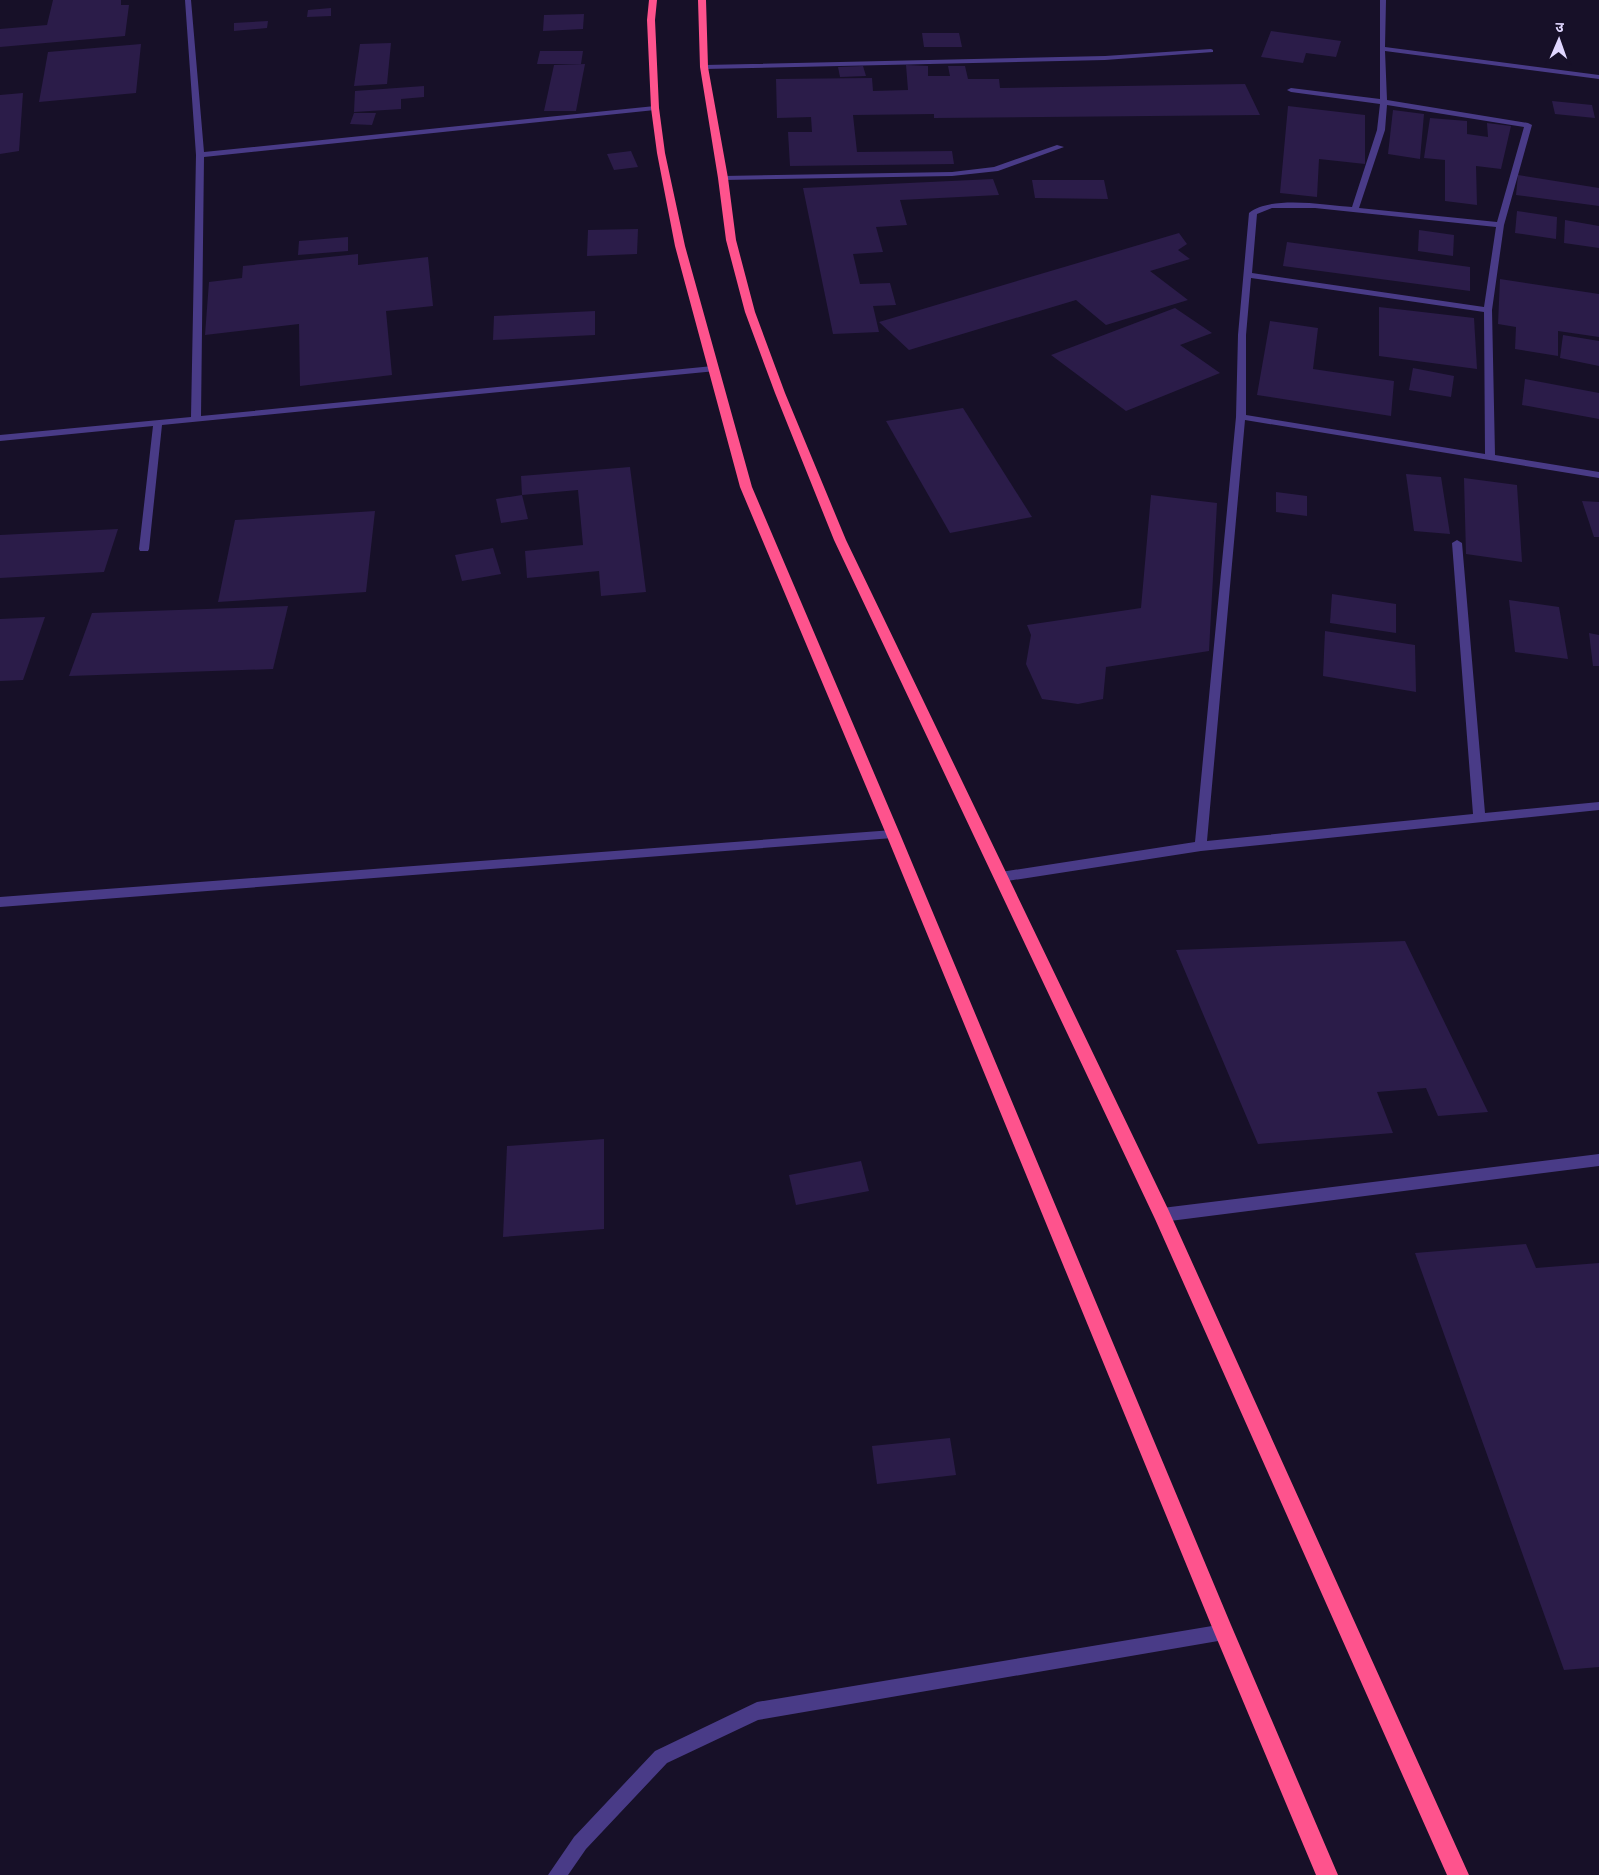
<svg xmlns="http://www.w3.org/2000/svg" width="1599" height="1875" font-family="Rubik,'Noto Sans Devanagari',sans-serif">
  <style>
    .building { fill: #2b1c49 }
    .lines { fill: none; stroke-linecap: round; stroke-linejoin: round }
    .lane { fill: #493b87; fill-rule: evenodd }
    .street { fill: #493b87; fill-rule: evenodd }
    .highway { fill: #fe538d; fill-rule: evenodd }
  </style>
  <rect width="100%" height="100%" fill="#171028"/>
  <!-- building -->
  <g class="building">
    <polygon points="53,0 121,0 121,5 129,5 125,36 0,47 0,29 47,25"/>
    <polygon points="331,8 331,16 307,17 308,10"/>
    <polygon points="584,14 583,29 543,31 544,15"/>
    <polygon points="268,21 267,28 234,31 234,23"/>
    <polygon points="1271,31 1341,41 1336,57 1306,53 1303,63 1261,57"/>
    <polygon points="922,33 959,33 962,47 924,47"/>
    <polygon points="391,43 387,84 354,86 360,44"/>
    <polygon points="141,44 136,93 39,102 48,52"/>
    <polygon points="540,51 583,51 581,64 537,64"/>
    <polygon points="585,64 576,111 544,111 554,65"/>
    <polygon points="906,65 928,66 928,76 950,76 948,66 965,66 968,79 999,79 1000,88 1245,84 1260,115 934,118 934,114 853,115 857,152 952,151 954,164 790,166 788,132 812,132 811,117 777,118 776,79 872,78 873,91 908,90"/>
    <polygon points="863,66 866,76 840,77 838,67"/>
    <polygon points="424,86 424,97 401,99 401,109 354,112 355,91"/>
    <polygon points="23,93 19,151 0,154 0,95"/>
    <polygon points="1552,101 1592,105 1595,118 1555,114"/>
    <polygon points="1288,106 1365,115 1365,164 1319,159 1317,197 1280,193"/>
    <polygon points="1393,110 1424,114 1420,159 1388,154"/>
    <polygon points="354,113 376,113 372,125 350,124"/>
    <polygon points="1430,118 1467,121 1467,134 1488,137 1487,123 1511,126 1501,169 1476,166 1477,205 1445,201 1445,160 1424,158"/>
    <polygon points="631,151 638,167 614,170 607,154"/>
    <polygon points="1518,175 1599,188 1599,206 1516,195"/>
    <polygon points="993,179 999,195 900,200 907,225 876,227 883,252 853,254 860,284 890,283 896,305 873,306 879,332 833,334 803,188"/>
    <polygon points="1032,180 1104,180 1108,199 1035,198"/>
    <polygon points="1517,211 1557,217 1556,239 1515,233"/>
    <polygon points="1565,220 1599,226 1599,248 1564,243"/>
    <polygon points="638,229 637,254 587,256 588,230"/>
    <polygon points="1419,230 1454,235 1453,256 1418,251"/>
    <polygon points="1179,233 1187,244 1178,250 1190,259 1150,271 1188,300 1106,325 1076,300 909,350 879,322"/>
    <polygon points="348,237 348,251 298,255 299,241"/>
    <polygon points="1287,242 1470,267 1470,291 1283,266"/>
    <polygon points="358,254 358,265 428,257 433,306 386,311 392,375 300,386 299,324 205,335 209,282 242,278 243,266"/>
    <polygon points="1500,279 1599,294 1599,337 1558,331 1558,356 1515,349 1516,327 1498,324"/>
    <polygon points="1379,307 1474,318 1477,369 1379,356"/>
    <polygon points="1175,308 1212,333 1180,345 1220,373 1126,411 1051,355"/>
    <polygon points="595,311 595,335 493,340 494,316"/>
    <polygon points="1270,321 1318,328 1313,369 1394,381 1391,416 1257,395"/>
    <polygon points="1563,335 1599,341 1599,366 1560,358"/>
    <polygon points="1413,368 1454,376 1451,397 1409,390"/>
    <polygon points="1525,379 1599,393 1599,419 1522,405"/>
    <polygon points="963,408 1032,517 950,533 886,421"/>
    <polygon points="630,467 646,592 601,596 599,571 527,578 525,551 583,545 578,490 522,495 521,476"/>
    <polygon points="1406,474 1441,477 1450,534 1414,531"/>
    <polygon points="1464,478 1517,485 1522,562 1466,554"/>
    <polygon points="1276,492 1307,496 1307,516 1276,512"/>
    <polygon points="522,495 528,519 501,523 496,499"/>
    <polygon points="1151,495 1217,503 1209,651 1106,667 1103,699 1078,704 1042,699 1026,664 1031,635 1027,625 1141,608"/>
    <polygon points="1582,501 1599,502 1599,537 1594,537"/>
    <polygon points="375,511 366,592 218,602 235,520"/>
    <polygon points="118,529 104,572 0,578 0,535"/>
    <polygon points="493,548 501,574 462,581 455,555"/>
    <polygon points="1332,594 1396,604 1396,633 1330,623"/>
    <polygon points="1509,600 1559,607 1568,659 1515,652"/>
    <polygon points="288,606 273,669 69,676 92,613"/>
    <polygon points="45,617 23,680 0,681 0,619"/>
    <polygon points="1325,631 1415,645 1416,692 1323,676"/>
    <polygon points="1589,633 1599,635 1599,666 1593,666"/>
    <polygon points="1405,941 1488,1112 1438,1116 1426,1088 1377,1092 1393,1133 1258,1144 1176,950"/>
    <polygon points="604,1139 604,1229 503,1237 507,1146"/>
    <polygon points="861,1161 869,1191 796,1205 789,1175"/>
    <polygon points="1526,1244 1536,1268 1599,1263 1599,1667 1564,1670 1415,1253"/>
    <polygon points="950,1438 956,1475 877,1484 872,1446"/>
  </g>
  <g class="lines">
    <!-- lane -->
    <g class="lane">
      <polygon points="1057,145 1064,147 998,171 952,176 723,180 719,178 723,176 952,172 994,167"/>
      <polygon points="1224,1624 1230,1626 1232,1632 1230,1638 1224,1640 758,1720 667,1763 586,1849 568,1875 548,1875 574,1837 655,1751 757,1702"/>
    </g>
    <!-- street -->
    <g class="street">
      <polygon points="185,0 191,0 204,152 655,106 659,108 655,110 204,157 201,416 713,366 716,367 716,371 162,425 149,549 148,551 140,551 139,549 153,426 0,441 0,435 191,417 196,155"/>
      <path d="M 1380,0 L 1386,0 L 1385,47 L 1599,75 L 1599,79 L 1385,51 L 1387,100 L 1528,123 L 1532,125 L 1504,225 L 1492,310 L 1495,455 L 1599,472 L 1599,478 L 1245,420 L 1207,841 L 1473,814 L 1452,543 L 1457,540 L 1462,543 L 1485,813 L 1599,802 L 1599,810 L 1201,851 L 1001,882 L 997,880 L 995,877 L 997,874 L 1001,872 L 1195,842 L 1236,417 L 1238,335 L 1249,213 C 1271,195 1325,205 1352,207 L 1377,130 L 1380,104 L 1291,92 L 1287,90 L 1291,88 L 1380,99 ZM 1387,105 L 1524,127 L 1497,222 L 1359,208 L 1385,130 ZM 1272,208 L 1315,208 L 1496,227 L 1484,307 L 1252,273 L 1257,214 ZM 1251,278 L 1484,312 L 1485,454 L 1246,415 L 1246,335 Z"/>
      <polygon points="1211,49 1213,50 1213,52 1105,60 704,69 701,67 704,65 1105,56"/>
      <polygon points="893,830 899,834 893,838 0,907 0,897"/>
      <polygon points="1599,1154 1599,1166 1162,1222 1157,1220 1155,1215 1157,1210 1162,1208"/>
    </g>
    <!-- highway -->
    <g class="highway">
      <polygon points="649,0 657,0 655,20 659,108 665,153 685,246 752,487 900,834 1231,1625 1338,1875 1316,1875 1214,1632 886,834 740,487 675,246 657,153 651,108 647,20"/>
      <polygon points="698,0 706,0 708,67 728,178 736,240 755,312 785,393 846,540 1168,1209 1469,1875 1447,1875 1155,1219 834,540 775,393 745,312 726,240 718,178 700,67"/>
    </g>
  </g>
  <!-- north arrow -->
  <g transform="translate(1559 40) rotate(2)" stroke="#171028" stroke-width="4" paint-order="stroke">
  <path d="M0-4L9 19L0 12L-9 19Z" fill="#e1d7ff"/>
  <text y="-8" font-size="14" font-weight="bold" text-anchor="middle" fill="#e1d7ff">उ</text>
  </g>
</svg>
